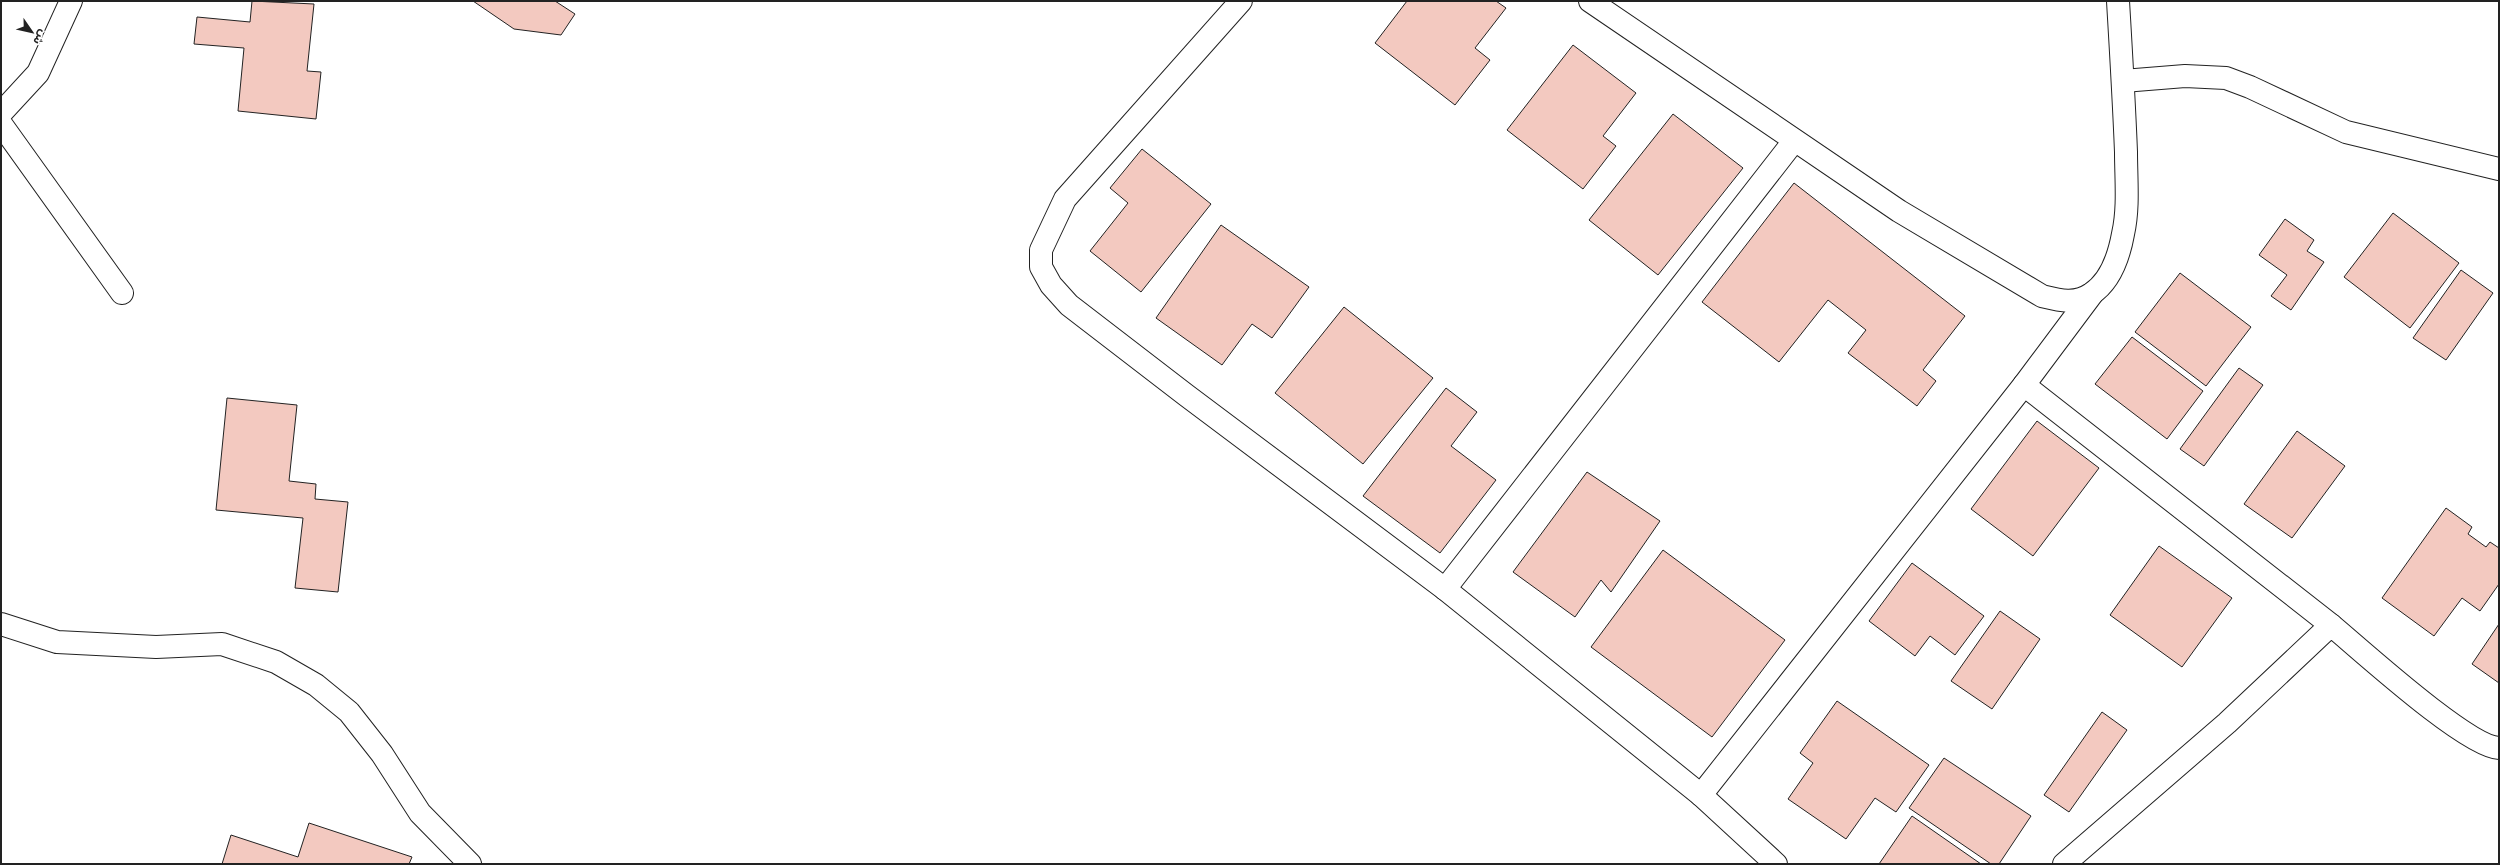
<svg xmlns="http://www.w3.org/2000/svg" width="2500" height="865" font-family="Karla,'Noto Sans Arabic',sans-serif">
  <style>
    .building { fill: #f3c9c0; stroke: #222 }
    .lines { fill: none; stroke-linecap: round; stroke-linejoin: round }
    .minor-casing { stroke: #222; stroke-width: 24 }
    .minor { stroke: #fff; stroke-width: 22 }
  </style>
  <rect width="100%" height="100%" fill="#fff"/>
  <!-- building -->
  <g class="building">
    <polygon points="252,1 314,4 307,71 321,72 316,119 238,111 244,48 194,44 197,17 250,22"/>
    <polygon points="473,1 555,1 575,14 561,35 514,29"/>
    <polygon points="1407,1 1496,1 1506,8 1475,48 1490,60 1455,105 1375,43"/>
    <polygon points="1573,45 1636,93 1603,136 1616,146 1583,189 1507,130"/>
    <polygon points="1673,114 1743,168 1658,275 1589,220"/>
    <polygon points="1142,149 1211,204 1141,292 1090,251 1128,203 1110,188"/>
    <polygon points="1794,183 1965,316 1923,370 1936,381 1917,406 1848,353 1866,330 1828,300 1779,362 1702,302"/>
    <polygon points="2393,213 2459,263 2410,328 2344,277"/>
    <polygon points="2285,219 2314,240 2307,251 2324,262 2291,310 2271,296 2287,275 2259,255"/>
    <polygon points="1221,225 1309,287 1272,338 1252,324 1222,365 1156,318"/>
    <polygon points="2461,270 2493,293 2446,360 2413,338"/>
    <polygon points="2180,273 2251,327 2206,386 2135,332"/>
    <polygon points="1344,307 1433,378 1363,464 1275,393"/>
    <polygon points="2132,337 2203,391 2167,439 2095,384"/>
    <polygon points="2239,368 2263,385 2204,466 2180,449"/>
    <polygon points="1446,388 1477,412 1451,446 1496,480 1440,553 1363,496"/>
    <polygon points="227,398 297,405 289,481 316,484 315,499 348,502 338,592 295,588 303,518 216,510"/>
    <polygon points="2037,421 2099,468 2033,556 1971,509"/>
    <polygon points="2297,431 2345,466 2292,538 2244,504"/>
    <polygon points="1587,472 1660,521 1611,592 1601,580 1575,617 1513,572"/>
    <polygon points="2446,508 2472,527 2468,534 2486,547 2490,542 2499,548 2499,584 2480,611 2462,598 2434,636 2382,598"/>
    <polygon points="2159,546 2232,598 2182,667 2110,615"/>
    <polygon points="1663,550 1785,640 1712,737 1591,647"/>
    <polygon points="1912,563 1984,616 1955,655 1930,636 1915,656 1869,621"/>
    <polygon points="2000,611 2040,639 1992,709 1951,681"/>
    <polygon points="2499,624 2499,683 2472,664"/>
    <polygon points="1837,701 1929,765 1896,812 1875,798 1846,839 1788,799 1813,763 1800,753"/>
    <polygon points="2102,712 2127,730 2069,812 2044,795"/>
    <polygon points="1944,758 2031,816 1999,864 1991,864 1909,808"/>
    <polygon points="1912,816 1981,864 1879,864"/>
    <polygon points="309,823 412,857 409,864 222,864 231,835 298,857"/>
  </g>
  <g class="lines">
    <defs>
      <g id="minor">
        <polyline points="1241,1 1065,199 1041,250 1041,267 1051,285 1069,305 1186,395 1445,589 1701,795 1776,864"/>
        <path d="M 1590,1 L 1899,211 L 2042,296 C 2058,300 2075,305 2091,294 C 2111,281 2119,256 2123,234 C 2129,208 2126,179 2126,152 C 2124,102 2121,51 2118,1"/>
        <polyline points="2123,81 2185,76 2226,78 2250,87 2346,132 2499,169"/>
        <polyline points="1,113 38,73 71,1"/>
        <polyline points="1,124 122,293"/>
        <polyline points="2024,385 2331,625"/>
        <polyline points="1445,589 1794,141"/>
        <polyline points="1,624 57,642 156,647 222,644 276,662 316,685 349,712 382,754 420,813 470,864"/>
        <polyline points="1701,795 2024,385 2092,294"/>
        <path d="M 2064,864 L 2227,723 L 2331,625 C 2360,649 2467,747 2499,748"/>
      </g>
    </defs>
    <!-- minor casing -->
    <use href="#minor" class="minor-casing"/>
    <!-- minor -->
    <use href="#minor" class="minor"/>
  </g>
  <!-- border -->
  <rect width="2500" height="865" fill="none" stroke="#222222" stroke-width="4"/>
  <!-- north arrow -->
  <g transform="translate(32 32) rotate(124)" stroke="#ffffff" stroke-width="3" paint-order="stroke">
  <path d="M0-3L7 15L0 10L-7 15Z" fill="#222222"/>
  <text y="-6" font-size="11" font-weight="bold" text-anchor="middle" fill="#222222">ش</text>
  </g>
</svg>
